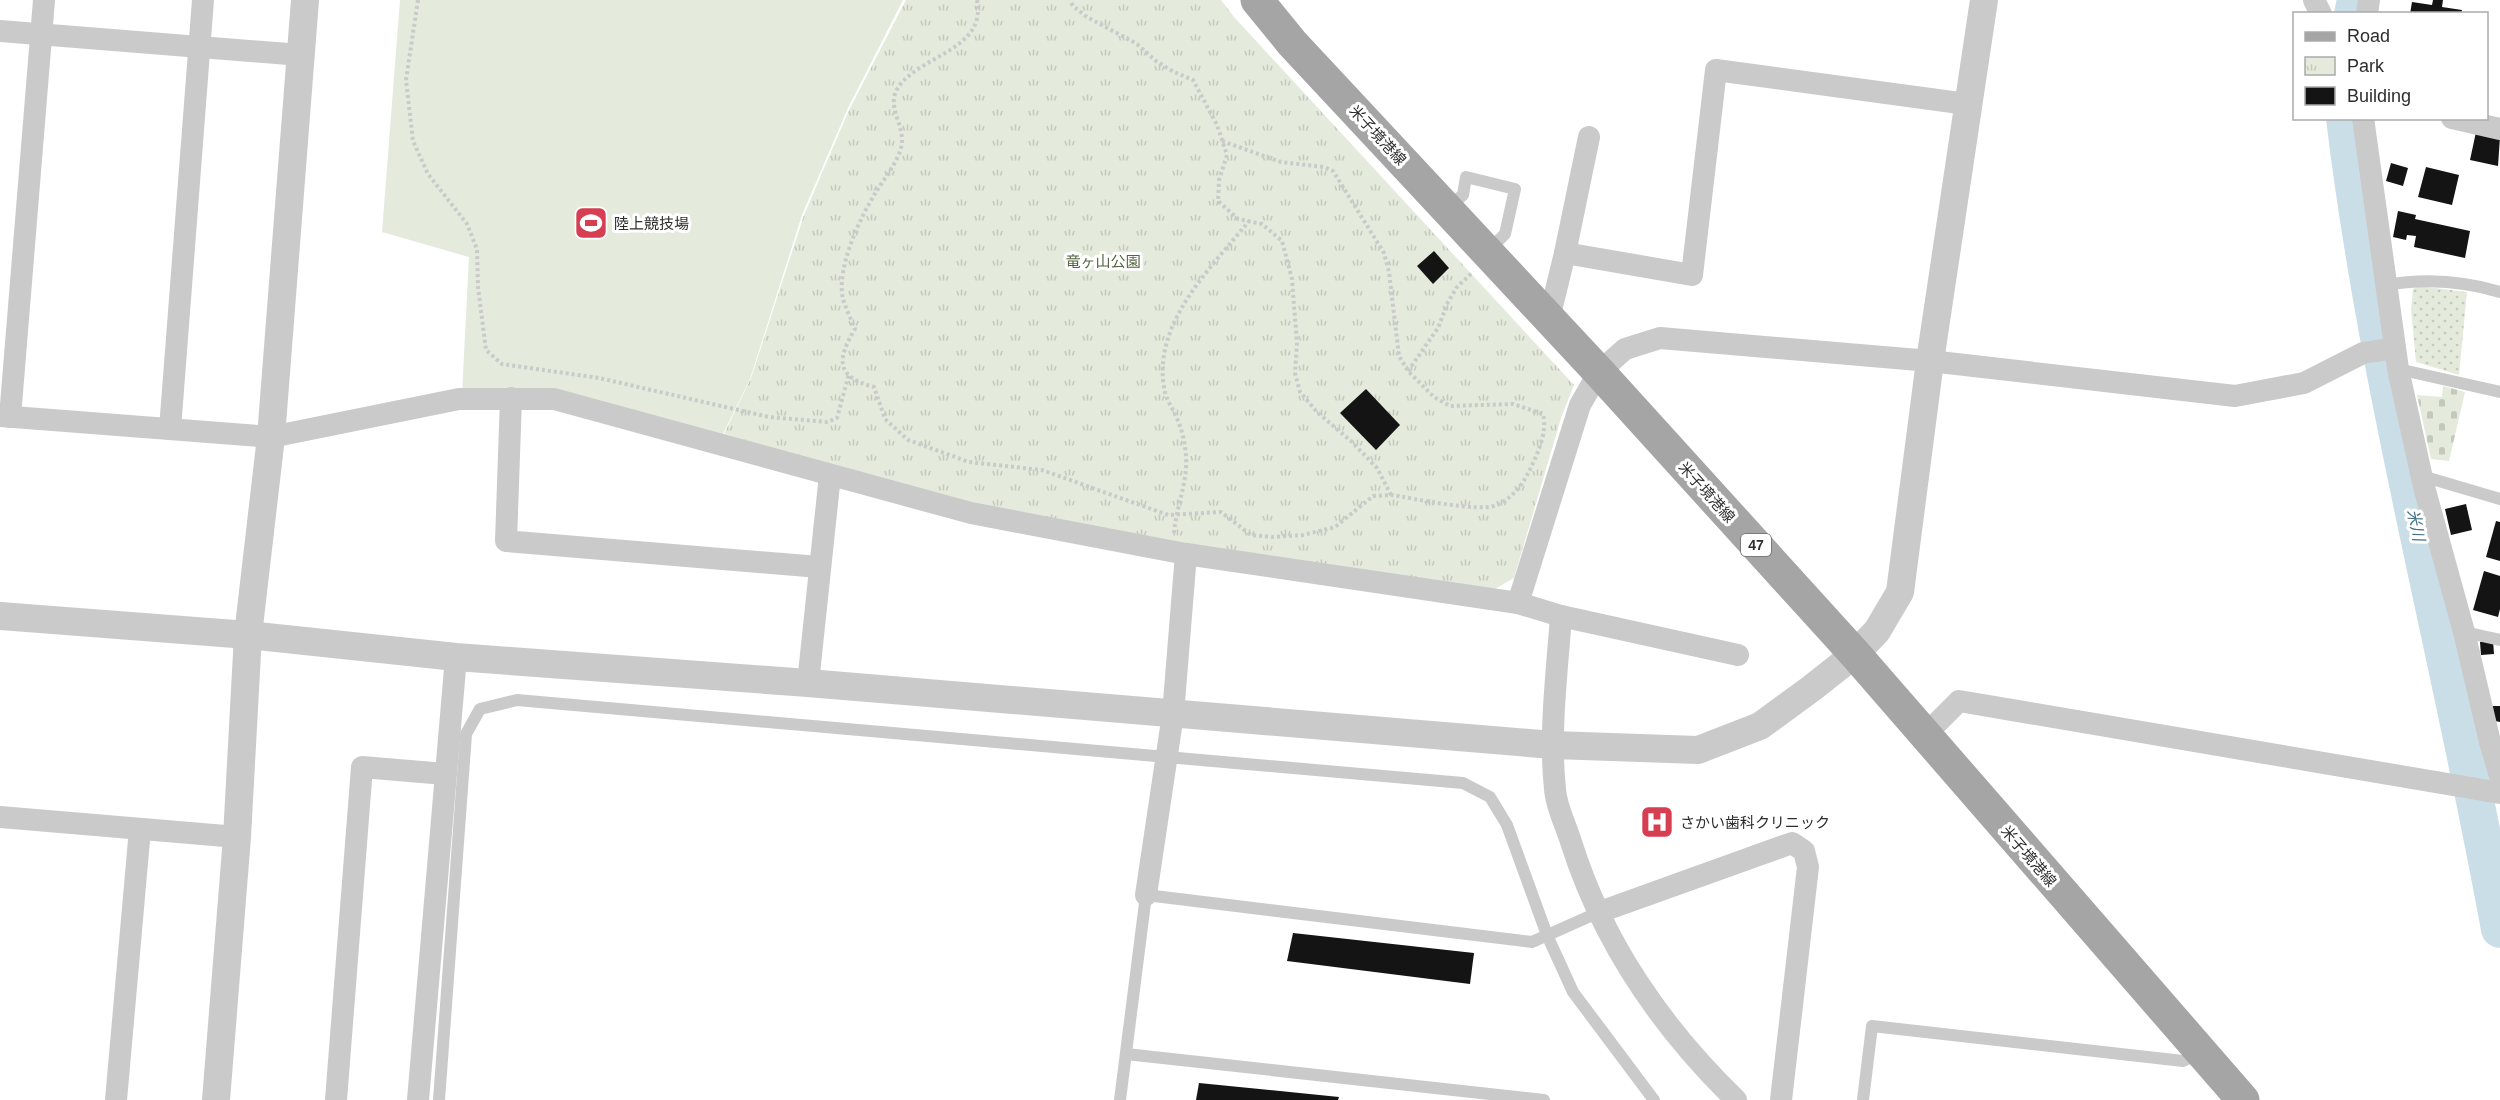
<svg xmlns="http://www.w3.org/2000/svg" width="2500" height="1100" font-family="Helvetica,'Noto Sans JP',sans-serif">
  <style>
    .grass { fill: url(#grass-dots) }
    .cemetery { fill: url(#cemetery-stones) }
    .park { fill: url(#park-tufts) }
    .pitch { fill: #e4eadc }
    .lines { fill: none; stroke-linecap: round; stroke-linejoin: round }
    .stream { stroke: #cadee8; stroke-width: 6 }
    .river { stroke: #cadee8; stroke-width: 38 }
    .building { fill: #141414 }
    .path { stroke: #cacaca; stroke-width: 4; stroke-dasharray: 3 3; stroke-linecap: butt }
    .service { stroke: #cacaca; stroke-width: 12 }
    .minor { stroke: #cacaca; stroke-width: 22 }
    .tertiary { stroke: #cacaca; stroke-width: 28 }
    .primary { stroke: #a5a5a5; stroke-width: 33 }
    .labels { text-anchor: middle; dominant-baseline: central; stroke-width: 6; stroke-linejoin: round; paint-order: stroke }
    .shield { fill: #fff; stroke: #6c6c6c; stroke-width: 1.5 }
    .shield-label { font-size: 14px; font-weight: bold; fill: #2d2d2d }
    .street-label { font-size: 15px; fill: #2d2d2d; stroke: #fff }
    .poi-label { font-size: 15px; fill: #2d2d2d; stroke: #fff; text-anchor: start }
    .park-label { font-size: 15px; fill: #53653f; stroke: #fff }
    .water-label { font-size: 16px; font-style: italic; fill: #437188; stroke: #fff }
  </style>
  <defs>
    <pattern id="grass-dots" width="8" height="8" patternUnits="userSpaceOnUse" patternTransform="scale(1.5)"><rect width="8" height="8" fill="#e4eadc"/><path d="M2 2h.1M6 6h.1" fill="none" stroke="#c4c9bd" stroke-width="1.8" stroke-linecap="round"/></pattern>
    <pattern id="cemetery-stones" width="16" height="16" patternUnits="userSpaceOnUse" patternTransform="scale(1.5)"><rect width="16" height="16" fill="#e4eadc"/><path d="M2 7V4a2 2 0 0 1 4 0v3zM10 15v-3a2 2 0 0 1 4 0v3z" fill="#c4c9bd"/></pattern>
    <pattern id="park-tufts" width="24" height="20" patternUnits="userSpaceOnUse" patternTransform="scale(1.5)"><rect width="24" height="20" fill="#e4eadc"/><path d="M3 7l-1-3M5 7V3M7 7l1-3M15 17l-1-3M17 17v-4M19 17l1-3" fill="none" stroke="#c4c9bd"/></pattern>
  </defs>
  <rect width="100%" height="100%" fill="#fff"/>
  <!-- grass -->
  <polygon class="grass" points="2418,286 2467,292 2459,375 2416,362 2411,309 2413,289"/>
  <!-- cemetery -->
  <polygon class="cemetery" points="2443,386 2465,392 2449,461 2431,459 2417,395 2442,397"/>
  <!-- park -->
  <polygon class="park" points="906,0 1221,0 1234,17 1574,385 1561,418 1514,578 1495,589 1191,544 954,500 724,434 751,378 804,215 849,110"/>
  <!-- pitch -->
  <polygon class="pitch" points="400,0 903,0 848,108 802,215 750,379 721,438 462,394 469,257 382,232"/>
  <g class="lines">
    <!-- stream -->
    <polyline class="stream" points="2443,646 2463,643"/>
    <!-- river -->
    <g class="river">
      <polyline points="2353,14 2356,0"/>
      <path d="M 2345,118 C 2378,392 2451,658 2500,929"/>
    </g>
  </g>
  <!-- building -->
  <g class="building">
    <polygon points="2433,0 2443,0 2442,7 2462,10 2461,14 2410,14 2412,2 2432,5"/>
    <polygon points="2476,132 2500,137 2498,166 2470,160"/>
    <polygon points="2391,163 2408,168 2403,186 2386,181"/>
    <polygon points="2426,167 2459,175 2452,205 2418,197"/>
    <polygon points="2398,211 2416,215 2415,219 2470,231 2465,258 2414,247 2416,236 2407,235 2406,240 2393,237"/>
    <polygon points="1434,251 1449,268 1433,284 1417,266"/>
    <polygon points="1366,389 1400,425 1376,450 1340,413"/>
    <polygon points="2466,504 2472,530 2451,535 2445,509"/>
    <polygon points="2496,521 2500,522 2500,561 2486,557"/>
    <polygon points="2484,571 2500,576 2500,609 2498,617 2473,610"/>
    <polygon points="2493,640 2494,654 2481,655 2480,642"/>
    <polygon points="2492,706 2500,706 2500,722 2495,721"/>
    <polygon points="1293,933 1474,953 1470,984 1287,961"/>
    <polygon points="1199,1083 1339,1097 1338,1100 1196,1100"/>
  </g>
  <g class="lines">
    <!-- path -->
    <g class="path">
      <polyline points="418,0 406,80 413,141 428,174 467,224 477,249 478,287 486,350 502,364 599,378 769,417 827,422 837,418 849,374"/>
      <path d="M 977,0 C 987,49 922,55 899,86 C 884,107 907,126 901,148 C 897,163 884,179 876,192 C 860,218 836,268 843,299 C 846,309 851,319 855,329 C 837,359 835,377 874,387 L 885,419 L 908,440 L 969,462 L 1042,470 L 1168,515 L 1221,512 L 1251,535 L 1272,537 L 1303,535 L 1335,527 L 1373,496 L 1391,495 L 1377,468 L 1352,442 L 1317,412 L 1300,392 L 1295,373 L 1297,344 L 1292,279 L 1282,241 L 1262,224 L 1238,219 L 1218,201 L 1219,180 L 1227,155 L 1217,125 L 1193,80 L 1174,72 L 1156,61 L 1137,44 L 1087,17 L 1073,6 L 1070,0"/>
      <path d="M 1222,141 L 1281,162 L 1324,167 L 1333,171 L 1384,253 L 1389,272 L 1399,356 L 1408,371 L 1434,397 L 1450,406 L 1513,404 L 1543,414 C 1547,430 1540,448 1533,463 C 1525,481 1516,496 1497,505 C 1479,513 1413,498 1391,495"/>
      <polyline points="1408,371 1438,328 1448,302 1457,287 1473,272"/>
      <path d="M 1174,533 C 1176,507 1188,482 1186,456 C 1185,441 1181,426 1174,412 C 1170,404 1165,397 1164,387 C 1153,322 1212,267 1249,221"/>
    </g>
    <!-- service -->
    <g class="service">
      <polyline points="1447,208 1463,195 1466,177 1515,189 1505,234 1487,252"/>
      <path d="M 2385,285 C 2425,278 2461,280 2500,292"/>
      <polyline points="2398,369 2500,392"/>
      <polyline points="2422,476 2500,499"/>
      <polyline points="2464,632 2500,640"/>
      <polyline points="1126,1054 1544,1100"/>
      <polyline points="439,1100 466,734 480,709 517,700 1463,783 1490,797 1507,825 1547,935 1573,992 1654,1100"/>
      <polyline points="1120,1100 1146,895 1532,942 1597,913"/>
      <polyline points="1863,1100 1872,1026 2183,1061 2200,1052"/>
    </g>
    <!-- minor -->
    <g class="minor">
      <polyline points="2314,0 2321,14"/>
      <polyline points="2367,14 2369,0"/>
      <polyline points="0,31 301,55"/>
      <polyline points="2363,118 2398,369 2424,487 2464,632 2490,742 2500,776"/>
      <polyline points="2452,118 2500,129"/>
      <polyline points="1565,253 1589,137"/>
      <polyline points="1549,319 1565,253 1692,275 1716,70 1967,104"/>
      <polyline points="511,398 506,541 819,567"/>
      <polyline points="0,416 271,437 459,399 554,399 971,513 1186,554 1518,603 1561,616 1738,655"/>
      <polyline points="10,417 44,0"/>
      <polyline points="170,429 203,0"/>
      <polyline points="1518,603 1580,405 1599,372 1625,349 1660,338 1930,361 2235,396 2304,383 2363,353 2395,348"/>
      <path d="M 1561,616 C 1557,673 1549,733 1555,789 C 1556,807 1566,825 1571,842 C 1603,943 1660,1026 1736,1100"/>
      <polyline points="808,683 830,475"/>
      <polyline points="1925,735 1959,701 2500,793"/>
      <polyline points="0,817 237,837"/>
      <polyline points="1146,895 1173,714 1186,554"/>
      <polyline points="1597,913 1792,843 1804,851 1808,867 1781,1100"/>
      <polyline points="116,1100 140,829"/>
      <polyline points="336,1100 362,767 445,774"/>
      <polyline points="418,1100 456,657"/>
    </g>
    <!-- tertiary -->
    <g class="tertiary">
      <polyline points="0,616 248,635 456,657 808,683 1553,745 1698,750 1760,726 1812,688 1855,654 1877,631 1900,592 1930,361 1984,0"/>
      <polyline points="216,1100 237,837 248,635 271,437 305,0"/>
    </g>
    <!-- primary -->
    <polyline class="primary" points="1257,0 1292,43 1599,372 1855,654 2243,1100"/>
  </g>
  <!-- icons -->
  <defs>
    <symbol id="stadium-square" viewBox="-11 -11 22 22"><rect x="-9" y="-9" width="18" height="18" rx="4" fill="#d63e52" stroke="#fff"/><path d="M0-5a6.5 5 0 1 0 0 10a6.5 5 0 1 0 0-10ZM-3.5-1.8h7v3.6h-7Z" fill="#fff"/></symbol>
    <symbol id="hospital-square" viewBox="-11 -11 22 22"><rect x="-9" y="-9" width="18" height="18" rx="4" fill="#d63e52" stroke="#fff"/><path d="M-5-5h3v3.5h4V-5h3V5h-3V1.5h-4V5h-3Z" fill="#fff"/></symbol>
  </defs>
  <g fill-rule="evenodd">
    <use href="#stadium-square" x="572" y="204" width="38" height="38"/>
    <use href="#hospital-square" x="1638" y="803" width="38" height="38"/>
  </g>
  <g class="labels">
    <!-- shield labels -->
    <rect class="shield" x="1741" y="534" width="30" height="22" rx="4.5"/>
    <g class="shield-label">
      <text x="1756" y="545">47</text>
    </g>
    <!-- street labels -->
    <g class="street-label">
      <text transform="translate(1378 135) rotate(47)">米子境港線</text>
      <text transform="translate(1707 492) rotate(48)">米子境港線</text>
      <text transform="translate(2029 856) rotate(49)">米子境港線</text>
    </g>
    <!-- poi labels -->
    <g class="poi-label">
      <text x="614" y="223">陸上競技場</text>
      <text x="1680" y="822">さかい歯科クリニック</text>
    </g>
    <!-- park labels -->
    <g class="park-label">
      <text x="1103" y="261">竜ヶ山公園</text>
    </g>
    <!-- water labels -->
    <g class="water-label">
      <text transform="translate(2416 525) rotate(78)">米川</text>
    </g>
  </g>
  <!-- legend -->
  <rect x="2293" y="12" width="195" height="108" fill="#ffffff" stroke="#ababab" stroke-width="1.5"/>
  <rect x="2305" y="32" width="30" height="9" fill="#a5a5a5" stroke="#ababab" stroke-width="1.5"/>
  <text x="2347" y="42" font-size="18" fill="#2d2d2d">Road</text>
  <rect x="2305" y="57" width="30" height="18" fill="url(#park-tufts)" stroke="#ababab" stroke-width="1.5"/>
  <text x="2347" y="72" font-size="18" fill="#2d2d2d">Park</text>
  <rect x="2305" y="87" width="30" height="18" fill="#141414" stroke="#ababab" stroke-width="1.5"/>
  <text x="2347" y="102" font-size="18" fill="#2d2d2d">Building</text>
</svg>
